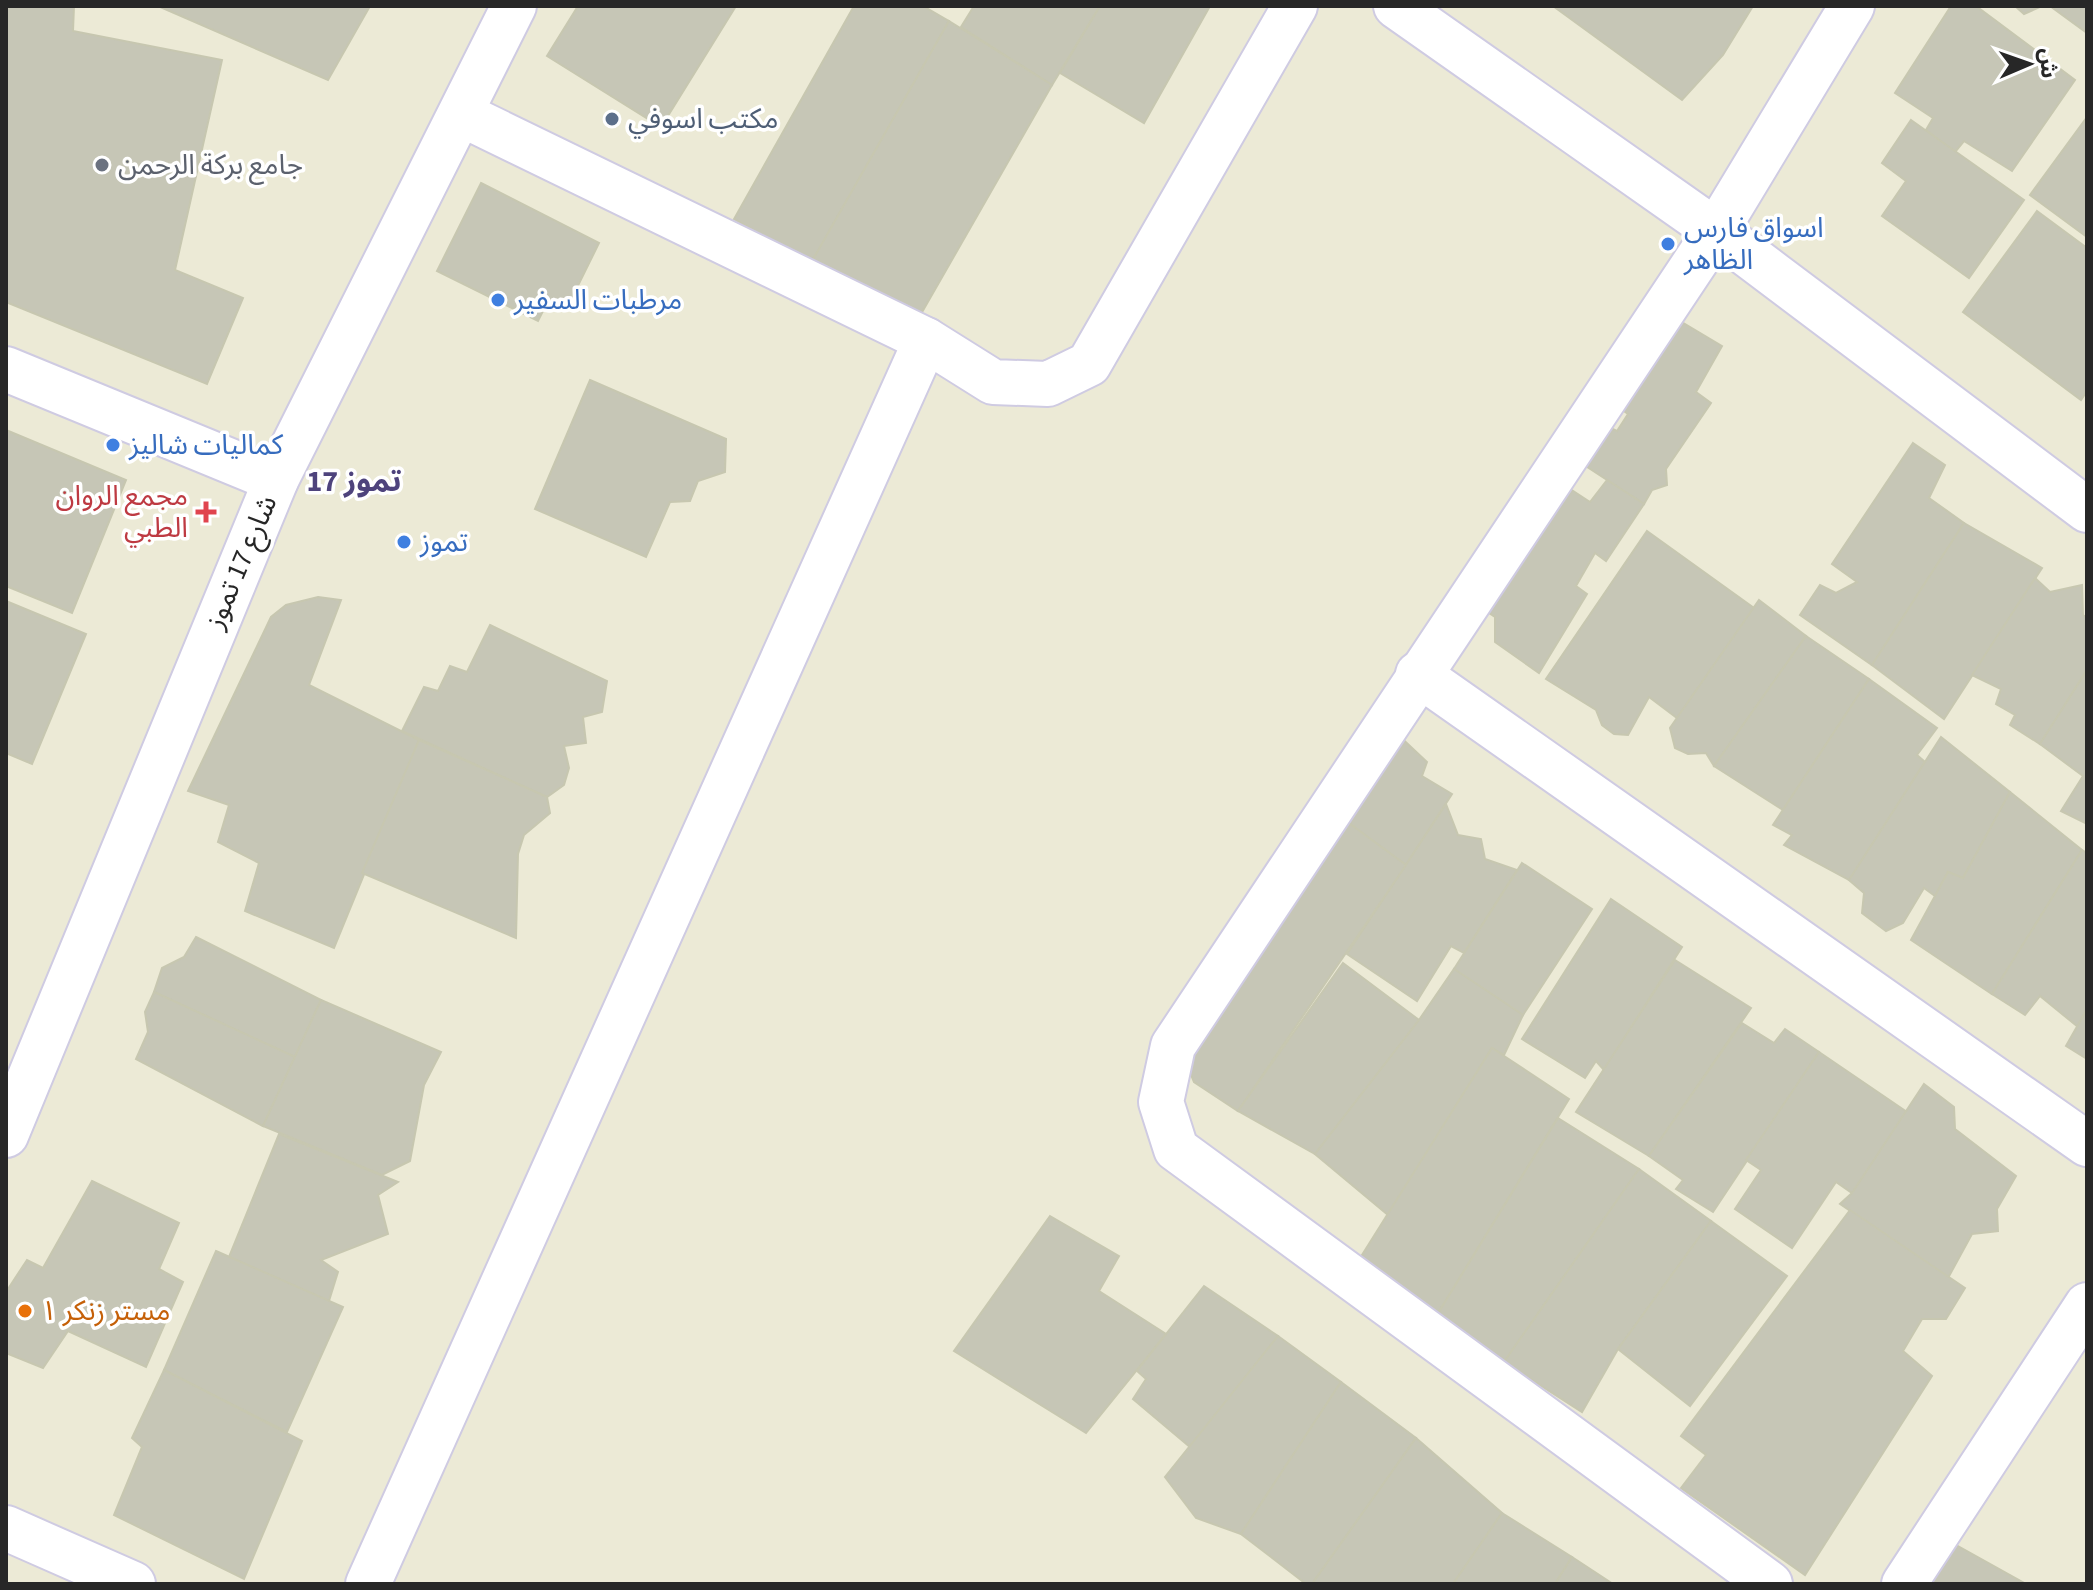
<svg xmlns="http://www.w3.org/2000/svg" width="2093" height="1590" font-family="'Source Sans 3','Noto Sans Arabic',sans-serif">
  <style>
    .building { fill: #c6c6b6; stroke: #c7c7b0; stroke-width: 2 }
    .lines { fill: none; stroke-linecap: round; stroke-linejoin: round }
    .street-casing { stroke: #cfcbe2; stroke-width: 48 }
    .street { stroke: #fff; stroke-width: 44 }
    .service-dot { fill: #5c6f8a; stroke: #fff; stroke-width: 3 }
    .worship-dot { fill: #6b7280; stroke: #fff; stroke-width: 3 }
    .shop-dot { fill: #3f7fe0; stroke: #fff; stroke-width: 3 }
    .health-dot { fill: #e0444e; stroke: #fff; stroke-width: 3 }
    .food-dot { fill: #e8710a; stroke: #fff; stroke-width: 3 }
    .labels { text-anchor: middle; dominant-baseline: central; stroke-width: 7; stroke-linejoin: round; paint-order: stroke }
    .service-label { font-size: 28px; fill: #4e5e75; stroke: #fff; text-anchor: start }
    .worship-label { font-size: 28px; fill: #5b616d; stroke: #fff; text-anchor: start }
    .shop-label { font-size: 28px; fill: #366cbe; stroke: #fff; text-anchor: start }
    .health-label { font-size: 28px; fill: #be3a42; stroke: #fff; text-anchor: end }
    .street-label { font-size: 28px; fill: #272727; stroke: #fff }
    .food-label { font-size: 28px; fill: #c56008; stroke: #fff; text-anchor: start }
    .neighbourhood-label { font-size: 30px; font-weight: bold; fill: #4e437c; stroke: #fff }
  </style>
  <rect width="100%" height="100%" fill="#ecead6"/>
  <!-- building -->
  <g class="building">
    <polygon points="6,6 74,6 73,31 222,60 175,270 243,298 207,384 6,302"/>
    <polygon points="158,6 370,6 328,80"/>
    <polygon points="578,6 736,6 661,127 547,56"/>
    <polygon points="854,6 923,6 949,21 811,263 734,219"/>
    <polygon points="974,6 1100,6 1052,85 961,27"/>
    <polygon points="1100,6 1210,6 1144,123 1060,73"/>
    <polygon points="1553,6 1753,6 1723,55 1682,100"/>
    <polygon points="1951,6 1976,6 2075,80 2012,171 1964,141 1955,152 1926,130 1933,118 1895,93"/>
    <polygon points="2015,6 2042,6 2024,14"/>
    <polygon points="2050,6 2087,6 2087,33"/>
    <polygon points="949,21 1052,85 921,314 811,263"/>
    <polygon points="2087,117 2087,237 2030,195"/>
    <polygon points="1911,120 2024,200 1969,278 1882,216 1906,181 1882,163"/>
    <polygon points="481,183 599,243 566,310 548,301 538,321 437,271"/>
    <polygon points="2037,211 2087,248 2087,391 2081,400 1963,312"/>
    <polygon points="1670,315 1722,346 1696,392 1711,403 1666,469 1667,485 1652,490 1644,504 1581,463 1602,424 1617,431 1628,414 1613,403"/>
    <polygon points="590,380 726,439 725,472 698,481 690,501 670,502 646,557 535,509"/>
    <polygon points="6,430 126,480 72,613 6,586"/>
    <polygon points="1913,443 1945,465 1929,498 1964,523 1872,665 1800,615 1820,585 1836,593 1857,582 1832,564"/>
    <polygon points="1555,479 1590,502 1607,480 1644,504 1606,561 1595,553 1576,586 1587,594 1539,673 1495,642 1495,617 1472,602"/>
    <polygon points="1964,523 2042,568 1944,719 1872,665"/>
    <polygon points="1647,531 1754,608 1677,718 1649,697 1628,735 1614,734 1602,725 1596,710 1546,679"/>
    <polygon points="2035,578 2050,592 2082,585 2083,615 2087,618 2087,670 2040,744 2010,725 2015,715 1996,704 2001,689 1972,675"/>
    <polygon points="318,597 341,600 309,685 419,740 334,948 245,911 259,863 218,842 229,805 188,791 271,617 286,605"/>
    <polygon points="1759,600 1806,636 1714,766 1706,753 1688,754 1675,748 1670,728"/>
    <polygon points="6,601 86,634 32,764 6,753"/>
    <polygon points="490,625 607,681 602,712 583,717 586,743 564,746 569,768 564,785 547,797 402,731 424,687 438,691 450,666 467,672"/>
    <polygon points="1806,636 1869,679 1783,810 1714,766"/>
    <polygon points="2087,670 2087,824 2061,811 2083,776 2040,744"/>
    <polygon points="1869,679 1937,728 1917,755 1925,762 1849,880 1784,845 1792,835 1773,825"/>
    <polygon points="1394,731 1427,762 1422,776 1452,794 1406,865 1343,819"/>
    <polygon points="1941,737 2010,792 1963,878 1948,872 1935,896 1924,888 1903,923 1886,931 1862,913 1864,893 1849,880"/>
    <polygon points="419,740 547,797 550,813 524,835 518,854 516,938 362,873"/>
    <polygon points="2010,792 2082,850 1992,994 1911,940 1948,872 1963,878"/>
    <polygon points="1446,804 1458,835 1481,839 1485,859 1517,870 1464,953 1451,946 1417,1001 1347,954"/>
    <polygon points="1335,813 1406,865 1238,1111 1194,1082 1183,1055"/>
    <polygon points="2082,850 2087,853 2087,1009 2078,1027 2040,996 2025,1015 1992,994"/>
    <polygon points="1522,863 1592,909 1523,1015 1454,969"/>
    <polygon points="1611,899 1682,947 1604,1070 1596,1061 1585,1078 1522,1039"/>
    <polygon points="196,937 321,1000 295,1057 154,992 162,968 184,957"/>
    <polygon points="1675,960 1751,1008 1649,1156 1576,1112"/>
    <polygon points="1343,963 1419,1020 1315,1154 1238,1111"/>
    <polygon points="1454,969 1523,1015 1504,1055 1492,1048 1388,1215 1315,1154 1419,1020"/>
    <polygon points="154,992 295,1057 263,1126 136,1059 148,1032 145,1012"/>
    <polygon points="321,1000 441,1052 424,1085 410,1161 382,1175 263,1126"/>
    <polygon points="2087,1009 2087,1059 2066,1046"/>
    <polygon points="1742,1023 1774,1043 1785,1029 1819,1052 1713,1212 1676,1189 1683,1180 1649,1156"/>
    <polygon points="1492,1048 1569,1099 1437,1315 1357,1263"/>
    <polygon points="1819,1052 1907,1112 1852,1193 1836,1182 1792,1248 1735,1209 1761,1170 1746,1160"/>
    <polygon points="1924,1084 1954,1107 1955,1129 2016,1176 1997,1209 1998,1231 1972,1234 1948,1278 1840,1204 1852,1193"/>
    <polygon points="1558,1118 1639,1169 1504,1362 1437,1315"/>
    <polygon points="279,1134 398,1182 378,1195 388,1234 321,1260 338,1272 329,1301 229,1257"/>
    <polygon points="1639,1169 1711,1221 1618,1349 1582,1412 1504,1362"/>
    <polygon points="92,1181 179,1223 159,1269 183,1282 146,1367 68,1331 43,1368 6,1353 6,1292 27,1260 43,1268"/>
    <polygon points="1850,1210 1965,1288 1946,1319 1922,1319 1903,1351 1932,1376 1805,1575 1681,1488 1706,1455 1681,1436"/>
    <polygon points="1050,1216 1119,1256 1099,1291 1166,1334 1086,1433 954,1351"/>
    <polygon points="1711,1221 1787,1276 1690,1406 1618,1349"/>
    <polygon points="216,1251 343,1307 287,1432 164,1370"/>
    <polygon points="1204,1286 1278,1336 1190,1447 1133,1399 1146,1379 1137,1371"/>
    <polygon points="1278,1336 1341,1382 1241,1534 1196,1518 1165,1477"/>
    <polygon points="164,1370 302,1441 244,1579 114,1515 142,1447 132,1438"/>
    <polygon points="1341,1382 1416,1438 1312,1584 1306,1584 1241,1534"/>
    <polygon points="1416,1438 1502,1513 1453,1584 1312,1584"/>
    <polygon points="1502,1513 1572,1557 1555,1584 1453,1584"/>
    <polygon points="1931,1531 2026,1584 1895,1584"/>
    <polygon points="1572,1557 1613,1584 1555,1584"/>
  </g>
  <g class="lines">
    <defs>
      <g id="street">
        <polyline points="1396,6 1716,231 2087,510"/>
        <polyline points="461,114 926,340 993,382 1048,384 1089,364 1295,6"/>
        <polyline points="6,369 276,480"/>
        <polyline points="1418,674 2087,1144"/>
        <polyline points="6,1135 276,480 514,6"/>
        <polyline points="6,1528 133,1584"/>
        <polyline points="368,1584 926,340"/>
        <polyline points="1770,1584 1176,1149 1161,1102 1173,1046 1716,231 1852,6"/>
        <polyline points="1904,1584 2087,1305"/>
      </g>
    </defs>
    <!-- street casing -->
    <use href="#street" class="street-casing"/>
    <!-- street -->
    <use href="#street" class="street"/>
  </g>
  <!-- markers -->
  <circle class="service-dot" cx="612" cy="119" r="8"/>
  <circle class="worship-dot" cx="102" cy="165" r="8"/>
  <g class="shop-dot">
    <circle cx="1668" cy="244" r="8"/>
    <circle cx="498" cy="300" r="8"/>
    <circle cx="113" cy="445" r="8"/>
    <circle cx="404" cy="542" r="8"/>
  </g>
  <path class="health-dot" d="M202 500h8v8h8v8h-8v8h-8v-8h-8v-8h8z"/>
  <circle class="food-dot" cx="25" cy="1311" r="8"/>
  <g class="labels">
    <!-- service labels -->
    <g class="service-label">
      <text x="628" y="119">مكتب اسوفي</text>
    </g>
    <!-- worship labels -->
    <g class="worship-label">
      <text x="118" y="165">جامع بركة الرحمن</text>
    </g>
    <!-- shop labels -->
    <g class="shop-label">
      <text x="1684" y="228">اسواق فارس<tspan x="1684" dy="32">الظاهر</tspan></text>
      <text x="514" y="300">مرطبات السفير</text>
      <text x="129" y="445">كماليات شاليز</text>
      <text x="420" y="542">تموز</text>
    </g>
    <!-- health labels -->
    <g class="health-label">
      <text x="188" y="496">مجمع الروان<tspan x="188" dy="32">الطبي</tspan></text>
    </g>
    <!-- street labels -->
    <g class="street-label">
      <text transform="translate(241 562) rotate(-67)">شارع 17 تموز</text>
    </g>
    <!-- food labels -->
    <g class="food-label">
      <text x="41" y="1311">مستر زنكر ١</text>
    </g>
    <!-- neighbourhood labels -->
    <g class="neighbourhood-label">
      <text x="354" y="481">17 تموز</text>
    </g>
  </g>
  <!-- border -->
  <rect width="2093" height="1590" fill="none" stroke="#272727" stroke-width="16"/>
  <!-- north arrow -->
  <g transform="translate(2029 64) rotate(88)" stroke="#ffffff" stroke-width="6" paint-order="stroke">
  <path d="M0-6L14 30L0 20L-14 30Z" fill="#272727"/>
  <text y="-12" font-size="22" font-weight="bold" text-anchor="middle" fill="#272727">ش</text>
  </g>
</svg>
